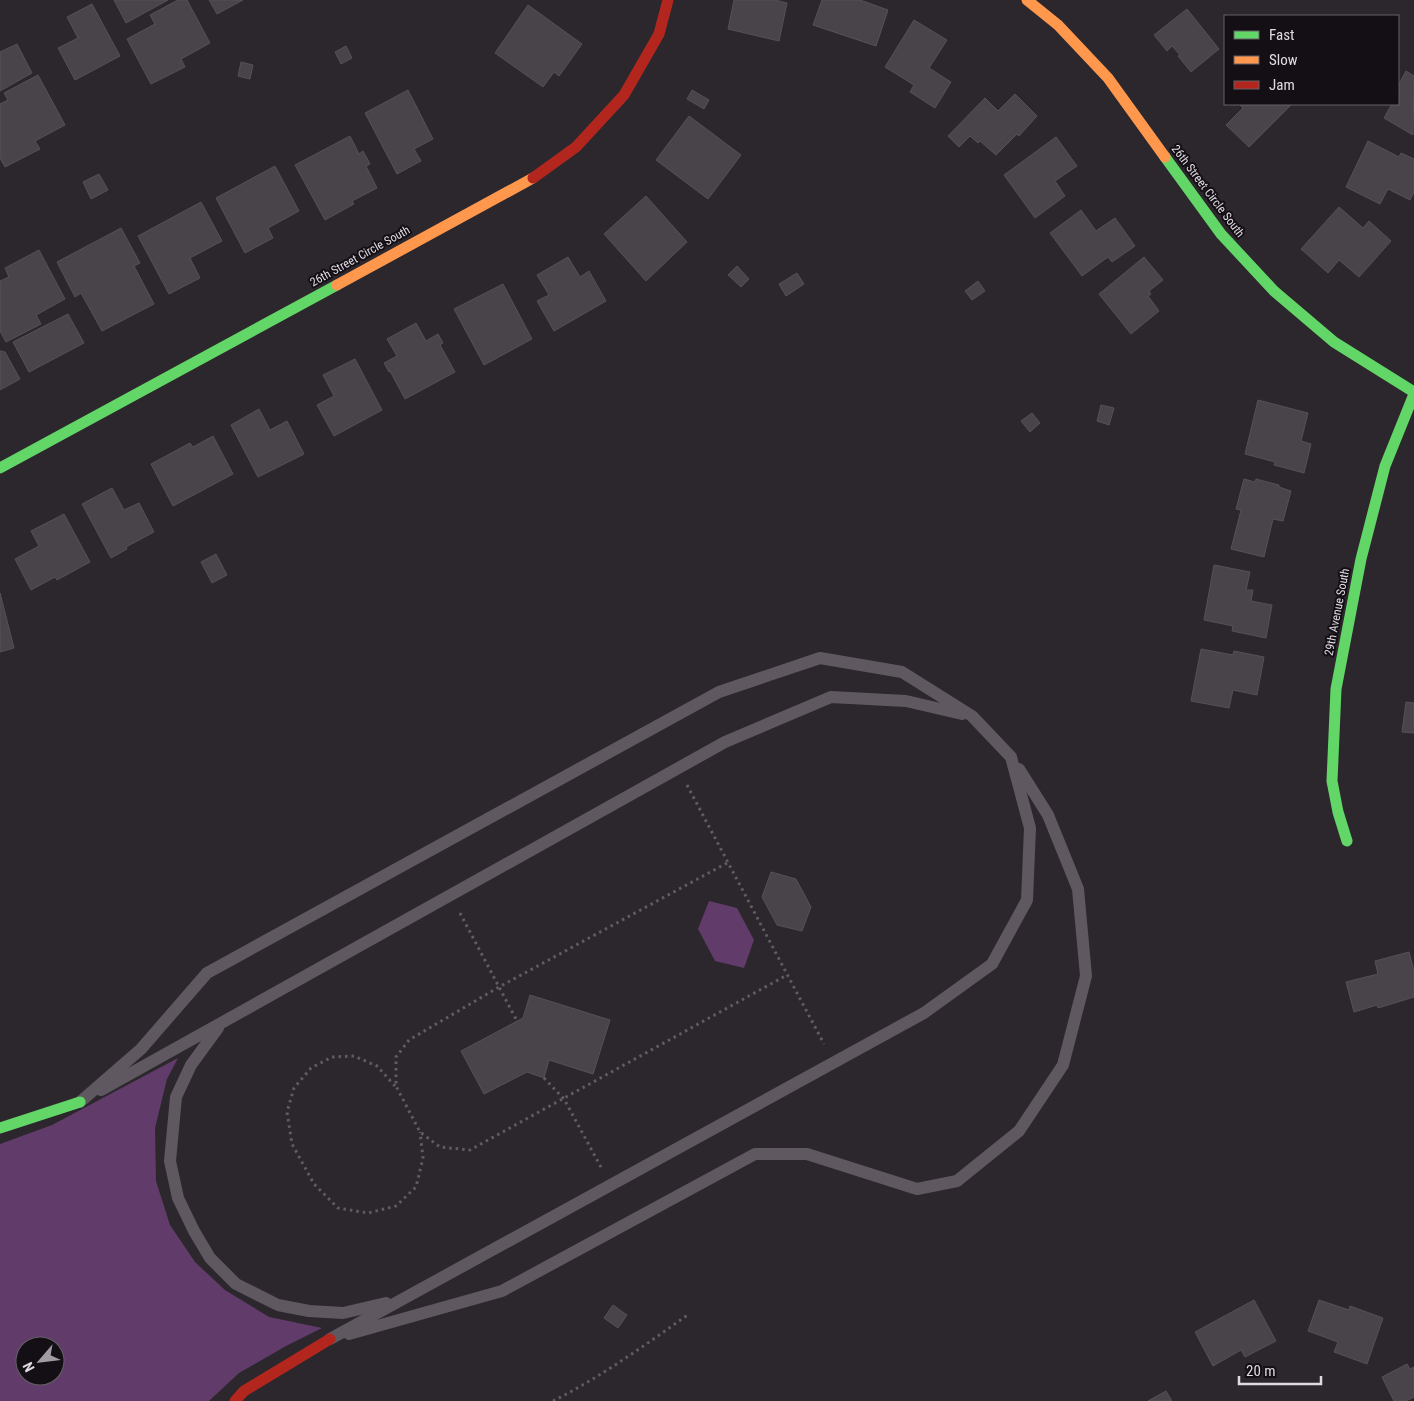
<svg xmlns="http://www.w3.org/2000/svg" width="1414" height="1401" font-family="'Roboto Condensed',sans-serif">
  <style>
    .green { fill: #613b69; fill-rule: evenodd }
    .building { fill: #484449; stroke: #555156 }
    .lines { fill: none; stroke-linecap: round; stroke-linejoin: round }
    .path { stroke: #615b63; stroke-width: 3; stroke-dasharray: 2.5 4; stroke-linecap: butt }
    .lane { stroke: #5f5861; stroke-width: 12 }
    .fast { stroke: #63d668; stroke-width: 11 }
    .slow { stroke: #ff974d; stroke-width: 11 }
    .jam { stroke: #b3261e; stroke-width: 11 }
    .labels { text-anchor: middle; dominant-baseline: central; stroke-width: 4; stroke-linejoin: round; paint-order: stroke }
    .street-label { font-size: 12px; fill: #e0dae2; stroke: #130f14 }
  </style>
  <rect width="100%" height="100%" fill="#2c272d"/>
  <!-- green -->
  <g class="green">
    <polygon points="709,901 737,908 754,940 744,968 715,961 698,929"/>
    <path d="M 178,1058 L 167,1079 L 155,1128 L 156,1181 L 170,1225 L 195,1262 L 225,1290 L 269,1317 L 322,1328 L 286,1346 L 239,1373 L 209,1401 L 0,1401 L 0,1144 L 52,1125 ZM 25,1346 L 55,1346 L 55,1376 L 25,1376 Z"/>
  </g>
  <!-- building -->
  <g class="building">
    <polygon points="114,0 168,0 126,23"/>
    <polygon points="178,0 187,0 210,43 181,59 185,67 151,84 127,39 155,24 150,15"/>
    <polygon points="209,0 243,0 217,14"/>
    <polygon points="734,0 775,0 787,3 779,41 728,29"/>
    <polygon points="822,0 860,0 888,10 876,46 813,25"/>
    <polygon points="92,4 120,56 75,80 58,48 78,38 67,17"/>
    <polygon points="528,5 582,44 559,76 554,72 543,87 495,53"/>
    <polygon points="1187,9 1219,49 1191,72 1178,56 1180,55 1172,46 1167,51 1154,35"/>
    <polygon points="914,20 947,40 929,68 951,82 935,108 910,92 914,85 885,67"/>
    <polygon points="17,44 32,73 0,91 0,52"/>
    <polygon points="346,46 352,58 341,64 335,52"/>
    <polygon points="241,62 253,65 250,79 238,76"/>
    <polygon points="1406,71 1414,76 1413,135 1384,118 1392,104 1398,104 1398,93 1400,90 1398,86"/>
    <polygon points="38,75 65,125 35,141 40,149 5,167 0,158 0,104 8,100 4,93"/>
    <polygon points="408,90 433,139 414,149 421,161 397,174 365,113"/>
    <polygon points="692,90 709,100 704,109 687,99"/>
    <polygon points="1015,94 1037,116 1019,136 1017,134 996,155 980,141 978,143 970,136 959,147 948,136 985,98 998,111"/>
    <polygon points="1239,104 1292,104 1249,147 1226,125 1243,108"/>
    <polygon points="689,116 741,155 708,199 656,160"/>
    <polygon points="350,136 359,154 363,151 370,164 366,166 377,188 352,201 354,204 325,220 295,165"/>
    <polygon points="1056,137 1077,166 1055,181 1065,196 1035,218 1004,175"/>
    <polygon points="1368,141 1399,157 1401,153 1414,159 1414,192 1410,200 1388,189 1380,204 1346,187"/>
    <polygon points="275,166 299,211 268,228 273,238 245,253 216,198"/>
    <polygon points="99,174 108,190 91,199 83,182"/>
    <polygon points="646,196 687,242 646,281 604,234"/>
    <polygon points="201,202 222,241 190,258 200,278 169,294 138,236"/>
    <polygon points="1339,207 1363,228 1369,221 1391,241 1359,277 1339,260 1328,273 1301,249"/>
    <polygon points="1081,210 1096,231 1115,218 1135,246 1112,262 1108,257 1082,276 1050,233"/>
    <polygon points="121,228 140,263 134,266 154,304 102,331 81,293 75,297 57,262"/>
    <polygon points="39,250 65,299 36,315 41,324 6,342 0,331 0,281 9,277 5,268"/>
    <polygon points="568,257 580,277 589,271 606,301 554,331 537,301 549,295 537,275"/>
    <polygon points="1144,257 1163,280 1149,291 1151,294 1148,296 1159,311 1131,334 1099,294"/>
    <polygon points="737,266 749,279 741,287 728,275"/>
    <polygon points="797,273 804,284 786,296 779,284"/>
    <polygon points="978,281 985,291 972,300 965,291"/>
    <polygon points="503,284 532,339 484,365 454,309"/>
    <polygon points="68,314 84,343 29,372 13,342"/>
    <polygon points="416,323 426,341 438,334 443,343 440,345 455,372 405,399 390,371 389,372 384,363 397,356 387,339"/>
    <polygon points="0,351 5,352 20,379 0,390"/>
    <polygon points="355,359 382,410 334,436 317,405 334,396 323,375"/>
    <polygon points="1258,400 1308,413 1301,441 1311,444 1304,473 1274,465 1275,462 1245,454"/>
    <polygon points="1101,405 1114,408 1109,425 1097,421"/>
    <polygon points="259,409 270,430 287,421 304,454 258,477 231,425"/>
    <polygon points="1032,413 1040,423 1030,432 1021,421"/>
    <polygon points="213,436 233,474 173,506 151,464 190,443 193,447"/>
    <polygon points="1244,479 1255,482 1256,479 1279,485 1279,487 1291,491 1283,521 1273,519 1264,557 1231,549 1241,510 1236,509"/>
    <polygon points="112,488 124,510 139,503 154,532 126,547 127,549 111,558 82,504"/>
    <polygon points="64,514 90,562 57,580 55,577 31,590 15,559 39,546 31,531"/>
    <polygon points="216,554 227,575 212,583 201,562"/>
    <polygon points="1214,565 1250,572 1246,590 1253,590 1251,601 1272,605 1266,638 1232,631 1233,626 1204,620"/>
    <polygon points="0,593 14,648 0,652"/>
    <polygon points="1201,649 1233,655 1234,651 1264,657 1257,695 1233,690 1229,708 1191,701"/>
    <polygon points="1406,702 1414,703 1414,733 1402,732"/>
    <polygon points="771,872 796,879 811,907 802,931 777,925 762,897"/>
    <polygon points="1409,952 1414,971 1414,997 1378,1008 1377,1005 1354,1012 1346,982 1378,974 1375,961"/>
    <polygon points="530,995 610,1020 593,1074 549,1060 544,1078 527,1072 484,1094 461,1051 523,1018"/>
    <polygon points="1254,1300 1276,1341 1245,1357 1241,1350 1213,1366 1195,1332"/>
    <polygon points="1319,1300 1349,1310 1350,1306 1383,1318 1367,1364 1334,1352 1338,1342 1308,1331"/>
    <polygon points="613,1305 627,1315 618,1328 604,1318"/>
    <polygon points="1407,1364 1410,1369 1414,1367 1414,1397 1406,1401 1394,1401 1382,1377"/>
    <polygon points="1166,1391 1172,1401 1148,1401"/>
  </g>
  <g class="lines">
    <!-- path -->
    <g class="path">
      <polyline points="687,785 824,1044"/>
      <polyline points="727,863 499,987 409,1040 396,1057 396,1086 420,1132 440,1147 470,1150 787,975"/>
      <polyline points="460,913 517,1021"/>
      <polyline points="544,1078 564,1099 602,1169"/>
      <polyline points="395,1086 377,1066 354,1056 332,1057 311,1068 294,1088 287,1112 292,1144 314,1184 338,1208 368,1213 396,1206 416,1187 423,1158 420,1132"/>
      <path d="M 553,1401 C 601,1377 645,1345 689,1314"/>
    </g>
    <!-- lane -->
    <g class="lane">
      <polyline points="218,1028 191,1065 176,1097 170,1161 178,1198 194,1231 210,1258 236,1284 278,1305 309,1311 343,1313 386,1303"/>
      <polyline points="101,1090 725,742 831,697 906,701 962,714"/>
      <polyline points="80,1102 141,1049 207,973 719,692 820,658 902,672 972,716 1011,757 1030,828 1027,900 992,964 924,1013 330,1339"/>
      <polyline points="349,1334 502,1291 755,1154 807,1154 917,1189 957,1181 1019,1131 1063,1065 1086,976 1078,889 1048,815 1019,769"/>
    </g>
    <!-- fast -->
    <g class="fast">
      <polyline points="1165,157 1221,234 1274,291 1334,342 1414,392"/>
      <polyline points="0,468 337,285"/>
      <polyline points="1347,841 1338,812 1332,781 1336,689 1361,559 1385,466 1414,394"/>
      <polyline points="0,1128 80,1102"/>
    </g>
    <!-- slow -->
    <g class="slow">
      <polyline points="1027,0 1058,25 1108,78 1165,157"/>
      <polyline points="337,285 533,178"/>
    </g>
    <!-- jam -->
    <g class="jam">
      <polyline points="533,178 576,147 624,95 659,34 668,0"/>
      <polyline points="235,1401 244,1391 330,1339"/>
    </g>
  </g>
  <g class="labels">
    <!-- street labels -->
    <g class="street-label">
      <text transform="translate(1208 191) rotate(53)">26th Street Circle South</text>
      <text transform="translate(360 256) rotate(-29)">26th Street Circle South</text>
      <text transform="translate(1337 612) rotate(-79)">29th Avenue South</text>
    </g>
  </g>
  <!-- legend -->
  <rect x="1224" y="15" width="175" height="90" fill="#130f14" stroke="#656066"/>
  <rect x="1234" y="31" width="25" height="8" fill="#63d668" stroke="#656066"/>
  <text x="1269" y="40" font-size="15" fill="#e0dae2">Fast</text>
  <rect x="1234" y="56" width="25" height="8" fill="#ff974d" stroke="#656066"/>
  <text x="1269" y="65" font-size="15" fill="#e0dae2">Slow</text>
  <rect x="1234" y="81" width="25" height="8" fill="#b3261e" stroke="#656066"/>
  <text x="1269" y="90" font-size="15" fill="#e0dae2">Jam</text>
  <!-- north arrow -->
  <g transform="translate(40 1361) rotate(242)"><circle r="24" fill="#130f14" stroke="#656066"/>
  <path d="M0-4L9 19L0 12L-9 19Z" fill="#a19ba3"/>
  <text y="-8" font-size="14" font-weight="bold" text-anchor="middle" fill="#e0dae2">N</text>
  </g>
  <!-- scale -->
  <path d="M1239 1376v8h82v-8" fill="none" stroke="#e0dae2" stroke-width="2.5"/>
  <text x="1246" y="1376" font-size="15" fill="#e0dae2" stroke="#130f14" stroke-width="4" paint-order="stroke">20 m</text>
</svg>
